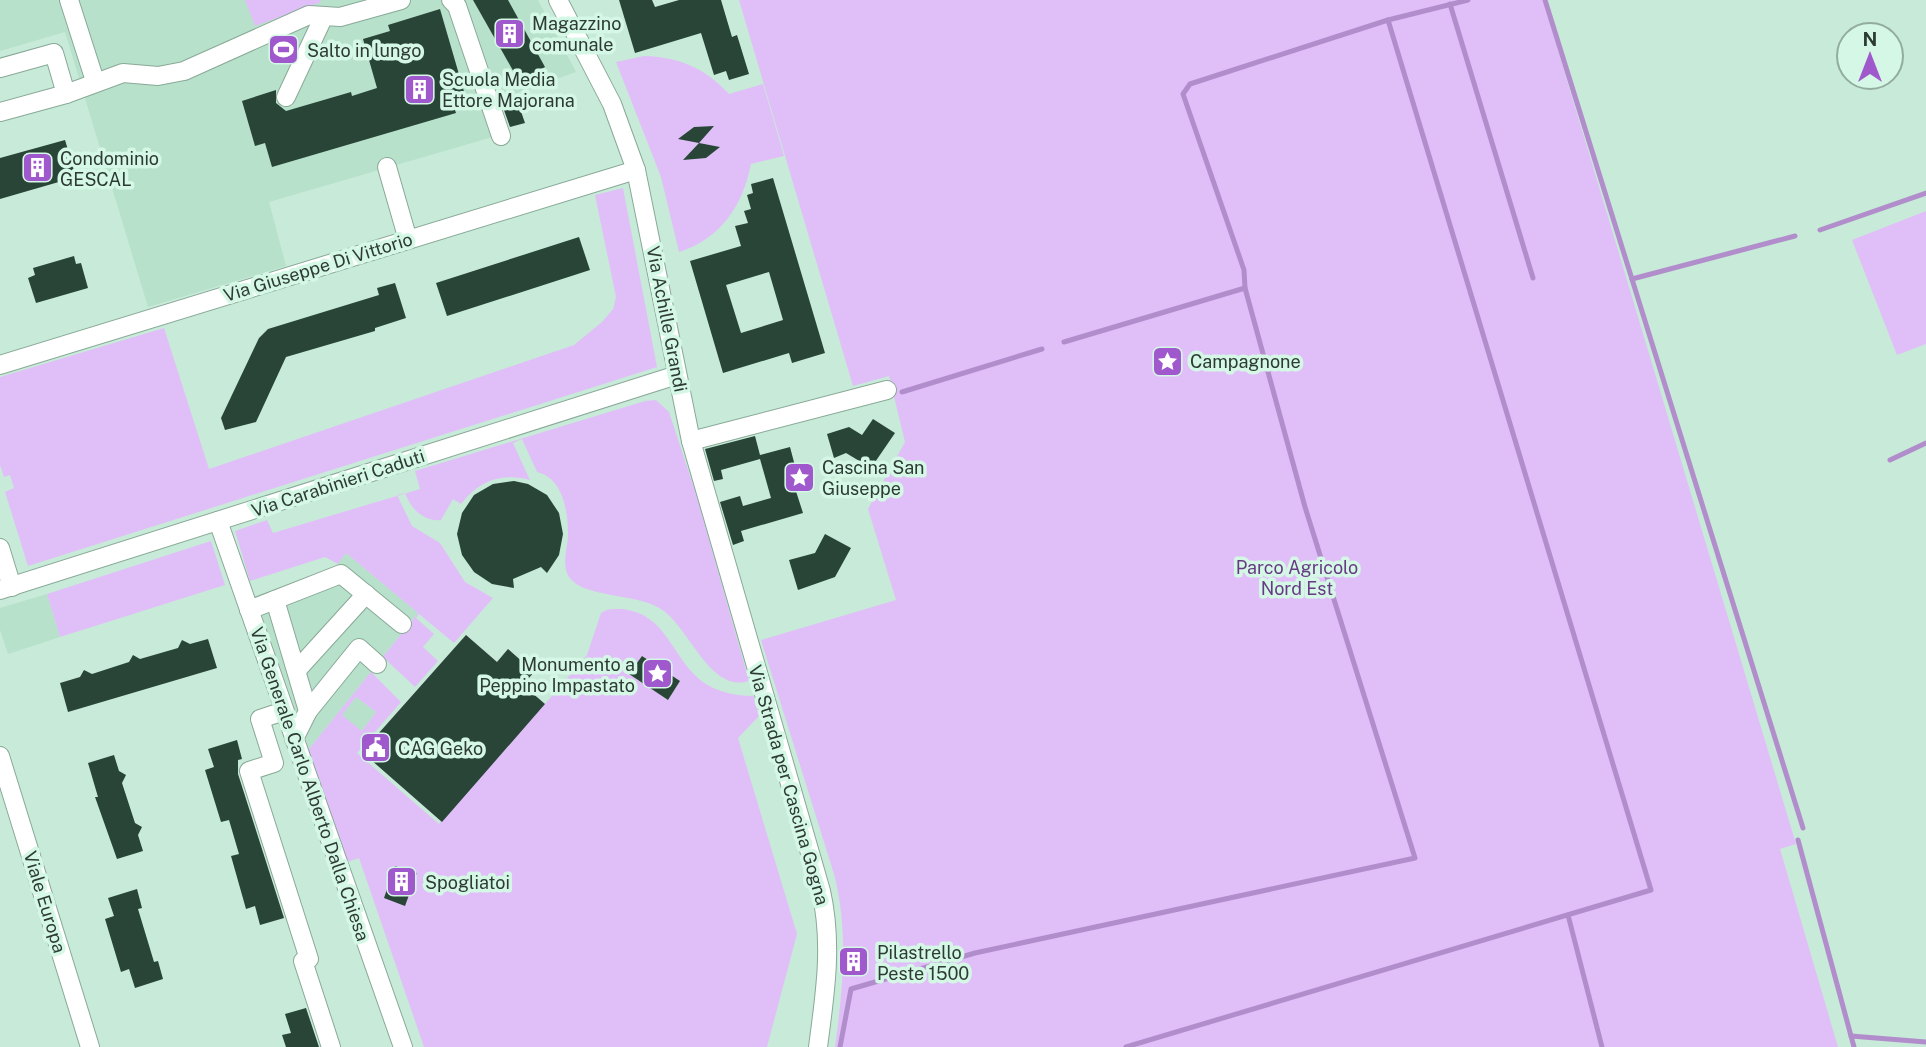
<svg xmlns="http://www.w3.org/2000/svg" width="1926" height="1047" font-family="'Public Sans',sans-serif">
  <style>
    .built { fill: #b7e1ca }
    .green { fill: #e0bff8; fill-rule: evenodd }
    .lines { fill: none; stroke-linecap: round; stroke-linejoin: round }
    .stream { stroke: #b18ecb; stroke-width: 5 }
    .building { fill: #284537; fill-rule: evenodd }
    .minor-casing { stroke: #89a998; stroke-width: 20 }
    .minor { stroke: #fff; stroke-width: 18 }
    .labels { text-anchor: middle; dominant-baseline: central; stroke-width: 7; stroke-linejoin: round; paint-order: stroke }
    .poi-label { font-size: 18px; fill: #2d3b34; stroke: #d5f7e5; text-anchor: start }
    .street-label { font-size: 18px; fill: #2d3b34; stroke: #d5f7e5 }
    .park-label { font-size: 18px; fill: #673a84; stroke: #d5f7e5 }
  </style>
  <rect width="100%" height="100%" fill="#c8ead8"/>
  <!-- built -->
  <g class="built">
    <polygon points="0,0 538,0 576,72 486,104 496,136 269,202 286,266 148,307 65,32 0,51"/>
    <polygon points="346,553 418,613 309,749 255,596 324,572 330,573"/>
    <polygon points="47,594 60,637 8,654 0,630 0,608"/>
    <polygon points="356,697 376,712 362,731 341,715"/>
  </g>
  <!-- green -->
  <g class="green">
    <polygon points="245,0 320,0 321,2 255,26"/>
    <path d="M 739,0 L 1543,0 L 1796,844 L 1780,849 L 1838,1047 L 835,1047 C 843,987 849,933 834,874 L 761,640 L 896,600 L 868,509 L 905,442 L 889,376 L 853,386 Z"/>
    <path d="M 644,56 C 679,57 705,68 729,94 L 763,84 L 784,156 L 751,164 C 743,205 721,239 679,252 L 661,177 L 616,62 Z"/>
    <polygon points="623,188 657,367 28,566 5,492 14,488 10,475 4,477 0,465 0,377 164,328 209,469 574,345 602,322 613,309 616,297 595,195"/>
    <polygon points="1926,211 1926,344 1897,355 1852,240"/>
    <path d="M 656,400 L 669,412 L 696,494 L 759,716 L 738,738 L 797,934 L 767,1047 L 424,1047 L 359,858 L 341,864 L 305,754 L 418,613 L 346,553 L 338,564 L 325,557 L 250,581 L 235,531 L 267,520 L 273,533 L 420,489 L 415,471 L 645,401 ZM 522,439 L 537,472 C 563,478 568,511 568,534 C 568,547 561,565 569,577 C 584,599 639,592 664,611 C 691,632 711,693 749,681 L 753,696 C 736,696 717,692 703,682 C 671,658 668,614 622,609 C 613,609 608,608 601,613 L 587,655 L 545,704 L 523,685 L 534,672 L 508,649 L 497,662 L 466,635 L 362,752 L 441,821 L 439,824 L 357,753 L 401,702 L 371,672 L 383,657 L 415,687 L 438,661 L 423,647 L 434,634 L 416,618 L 419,614 L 454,643 L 493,598 L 465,582 L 440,543 L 412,526 L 397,495 L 405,493 C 411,509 424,522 441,520 L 453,499 L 461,504 C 478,481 502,472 530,480 L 513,443 ZM 642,656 L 680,681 L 668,700 L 629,674 ZM 356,697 L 376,712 L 362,731 L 342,715 Z"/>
    <polygon points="211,541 225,585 60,637 47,594"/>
  </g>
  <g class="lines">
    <!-- stream -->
    <g class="stream">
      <polyline points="1545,0 1803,828"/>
      <polyline points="1450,4 1533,278"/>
      <polyline points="1820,230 1926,193"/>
      <polyline points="1632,279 1795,236"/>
      <polyline points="1064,342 1245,288"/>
      <polyline points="902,392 1042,349"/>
      <polyline points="1890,460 1926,443"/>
      <polyline points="1798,840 1854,1047"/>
      <polyline points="1568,915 1602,1047"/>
      <polyline points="1851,1036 1926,1042"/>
      <polyline points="840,1047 851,989 975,953 1415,858 1305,507 1245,288 1244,270 1183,94 1190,84 1388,20 1468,0"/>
      <polyline points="1126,1047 1651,890 1388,20"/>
    </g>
  </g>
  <!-- building -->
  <g class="building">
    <polygon points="473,0 508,0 545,67 519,81"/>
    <polygon points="619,0 652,0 655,7 679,0 721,0 732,37 737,35 749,74 729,80 726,71 714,75 701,33 635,53"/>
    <polygon points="440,9 465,95 451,99 456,113 272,167 265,143 255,146 242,101 276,90 276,103 286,111 351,92 352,96 377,88 363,39 390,31 388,25"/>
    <polygon points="515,94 525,123 510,127 500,99"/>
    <polygon points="714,126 699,143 678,139 694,127"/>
    <polygon points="65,140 76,177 0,199 0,158"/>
    <polygon points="699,143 720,147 706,158 683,160"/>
    <path d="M 773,178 L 825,353 L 792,363 L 789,353 L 723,373 L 690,261 L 741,246 L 735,226 L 748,223 L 744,211 L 751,209 L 747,195 L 753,193 L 751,184 ZM 769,272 L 783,320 L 741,333 L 726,285 Z"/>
    <polygon points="579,237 590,270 447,316 436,283"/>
    <polygon points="74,256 76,264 81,263 88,288 36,303 28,278 35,275 33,268"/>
    <polygon points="395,283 406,318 375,328 375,331 286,357 256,422 225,430 221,418 259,338 268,329 379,295 377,288"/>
    <polygon points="873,419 895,433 871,468 846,453 834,458 827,434 849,427 862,435"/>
    <polygon points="755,436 760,455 790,447 799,481 793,482 803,513 741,531 744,541 733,545 720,502 740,496 743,506 771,498 760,459 721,470 723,479 714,481 705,449"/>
    <polygon points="514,481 528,484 547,495 559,513 563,534 559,555 547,573 541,567 513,579 514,588 492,584 474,572 462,555 457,534 462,513 474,495 493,484"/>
    <polygon points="825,534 851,548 835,577 798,590 789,560 815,553"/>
    <polygon points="466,635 497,662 508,649 534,672 523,685 545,704 442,822 362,752"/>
    <polygon points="208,639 217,668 68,712 60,683 80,677 84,670 92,674 129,662 133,655 140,659 178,648 182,640 190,644"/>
    <polygon points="642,656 680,681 668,700 629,674"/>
    <polygon points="237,740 242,759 238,760 238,774 284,918 260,925 255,906 246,909 231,856 239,854 229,820 221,822 205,770 214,767 208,749"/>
    <polygon points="114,755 119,771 126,775 122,783 135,823 142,827 138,835 143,851 117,859 95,797 98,797 88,763"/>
    <polygon points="395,866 417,873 405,906 384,898"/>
    <polygon points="137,889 142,908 138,909 154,962 158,961 163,979 135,988 129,969 121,972 105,919 114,916 108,898"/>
    <polygon points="306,1008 319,1047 286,1047 282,1035 291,1033 285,1014"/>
  </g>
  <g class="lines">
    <defs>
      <g id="minor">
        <polyline points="69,0 95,81"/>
        <polyline points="451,0 457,6 501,136"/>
        <path d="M 558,0 L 612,104 L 636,170 L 691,441 L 821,891 C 833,944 825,994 818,1047"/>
        <polyline points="0,68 54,53 66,94 0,112"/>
        <polyline points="66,94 123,73 158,76 184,71 309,15 340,17 401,0"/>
        <polyline points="286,97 324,16"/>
        <polyline points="387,167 408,240"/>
        <polyline points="0,365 636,170"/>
        <polyline points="691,441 887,390"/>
        <polyline points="218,521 403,1047"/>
        <polyline points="0,548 12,587"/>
        <polyline points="0,590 677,375"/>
        <polyline points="275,600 308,711 294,739"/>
        <polyline points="249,610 341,574 402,624"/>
        <polyline points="297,670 366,594"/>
        <polyline points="308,711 359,648 377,664"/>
        <polyline points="275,714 260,719 274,763 249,771 309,959 303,961 331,1047"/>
        <polyline points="0,756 90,1047"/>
      </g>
    </defs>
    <!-- minor casing -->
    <use href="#minor" class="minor-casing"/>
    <!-- minor -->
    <use href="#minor" class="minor"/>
  </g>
  <!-- icons -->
  <defs>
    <symbol id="building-square" viewBox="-11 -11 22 22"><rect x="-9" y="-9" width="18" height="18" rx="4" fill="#a059cd" stroke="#d5f7e5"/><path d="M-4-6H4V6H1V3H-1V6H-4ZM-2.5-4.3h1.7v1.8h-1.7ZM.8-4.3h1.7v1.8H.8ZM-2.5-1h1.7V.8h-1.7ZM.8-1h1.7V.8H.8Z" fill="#fff"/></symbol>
    <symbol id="stadium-square" viewBox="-11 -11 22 22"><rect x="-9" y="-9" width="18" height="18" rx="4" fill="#a059cd" stroke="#d5f7e5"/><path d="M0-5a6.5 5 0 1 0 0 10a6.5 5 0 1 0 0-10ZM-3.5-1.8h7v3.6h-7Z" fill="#fff"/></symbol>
    <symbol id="sight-square" viewBox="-11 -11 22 22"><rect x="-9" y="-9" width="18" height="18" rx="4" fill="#a059cd" stroke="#d5f7e5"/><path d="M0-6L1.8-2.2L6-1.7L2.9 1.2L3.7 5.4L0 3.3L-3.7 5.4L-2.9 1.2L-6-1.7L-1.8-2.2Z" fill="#fff"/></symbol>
    <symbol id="civic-square" viewBox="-11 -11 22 22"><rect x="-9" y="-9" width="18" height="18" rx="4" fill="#a059cd" stroke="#d5f7e5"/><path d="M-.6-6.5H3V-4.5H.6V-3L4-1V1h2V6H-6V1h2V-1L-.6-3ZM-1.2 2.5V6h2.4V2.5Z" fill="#fff"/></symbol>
  </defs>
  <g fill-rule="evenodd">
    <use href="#building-square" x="492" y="16" width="35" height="35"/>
    <use href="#stadium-square" x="266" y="32" width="35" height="35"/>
    <use href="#building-square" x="402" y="72" width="35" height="35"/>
    <use href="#building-square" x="20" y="150" width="35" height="35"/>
    <use href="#sight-square" x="1150" y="344" width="35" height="35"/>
    <use href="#sight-square" x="782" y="460" width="35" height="35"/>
    <use href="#sight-square" x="640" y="656" width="35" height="35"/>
    <use href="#civic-square" x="358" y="730" width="35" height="35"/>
    <use href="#building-square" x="384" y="864" width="35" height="35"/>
    <use href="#building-square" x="836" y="944" width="35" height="35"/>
  </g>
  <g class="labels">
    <!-- poi labels -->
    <g class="poi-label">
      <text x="532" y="23">Magazzino<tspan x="532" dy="21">comunale</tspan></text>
      <text x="307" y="50">Salto in lungo</text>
      <text x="442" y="79">Scuola Media<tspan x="442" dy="21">Ettore Majorana</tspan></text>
      <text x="60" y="158">Condominio<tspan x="60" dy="21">GESCAL</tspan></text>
      <text x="1190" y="361">Campagnone</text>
      <text x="822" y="467">Cascina San<tspan x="822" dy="21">Giuseppe</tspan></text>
      <text x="635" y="664" text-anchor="end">Monumento a<tspan x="635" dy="21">Peppino Impastato</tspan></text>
      <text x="398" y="748">CAG Geko</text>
      <text x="425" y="882">Spogliatoi</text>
      <text x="877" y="952">Pilastrello<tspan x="877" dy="21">Peste 1500</tspan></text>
    </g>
    <!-- street labels -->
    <g class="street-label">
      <text transform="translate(318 267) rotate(-17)">Via Giuseppe Di Vittorio</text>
      <text transform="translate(667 319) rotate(79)">Via Achille Grandi</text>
      <text transform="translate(338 483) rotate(-18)">Via Carabinieri Caduti</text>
      <text transform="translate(310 784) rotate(71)">Via Generale Carlo Alberto Dalla Chiesa</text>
      <text transform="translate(789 785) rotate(74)">Via Strada per Cascina Gogna</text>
      <text transform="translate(45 902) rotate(73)">Viale Europa</text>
    </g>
    <!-- park labels -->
    <g class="park-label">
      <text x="1297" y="567">Parco Agricolo<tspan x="1297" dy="21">Nord Est</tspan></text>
    </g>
  </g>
  <!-- north arrow -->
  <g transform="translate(1870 56)"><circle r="33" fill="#d5f7e5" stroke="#92ac9e" stroke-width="2"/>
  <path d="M0-5L12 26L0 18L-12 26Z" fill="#a059cd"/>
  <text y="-10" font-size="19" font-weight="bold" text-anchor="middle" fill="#2d3b34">N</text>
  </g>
</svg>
